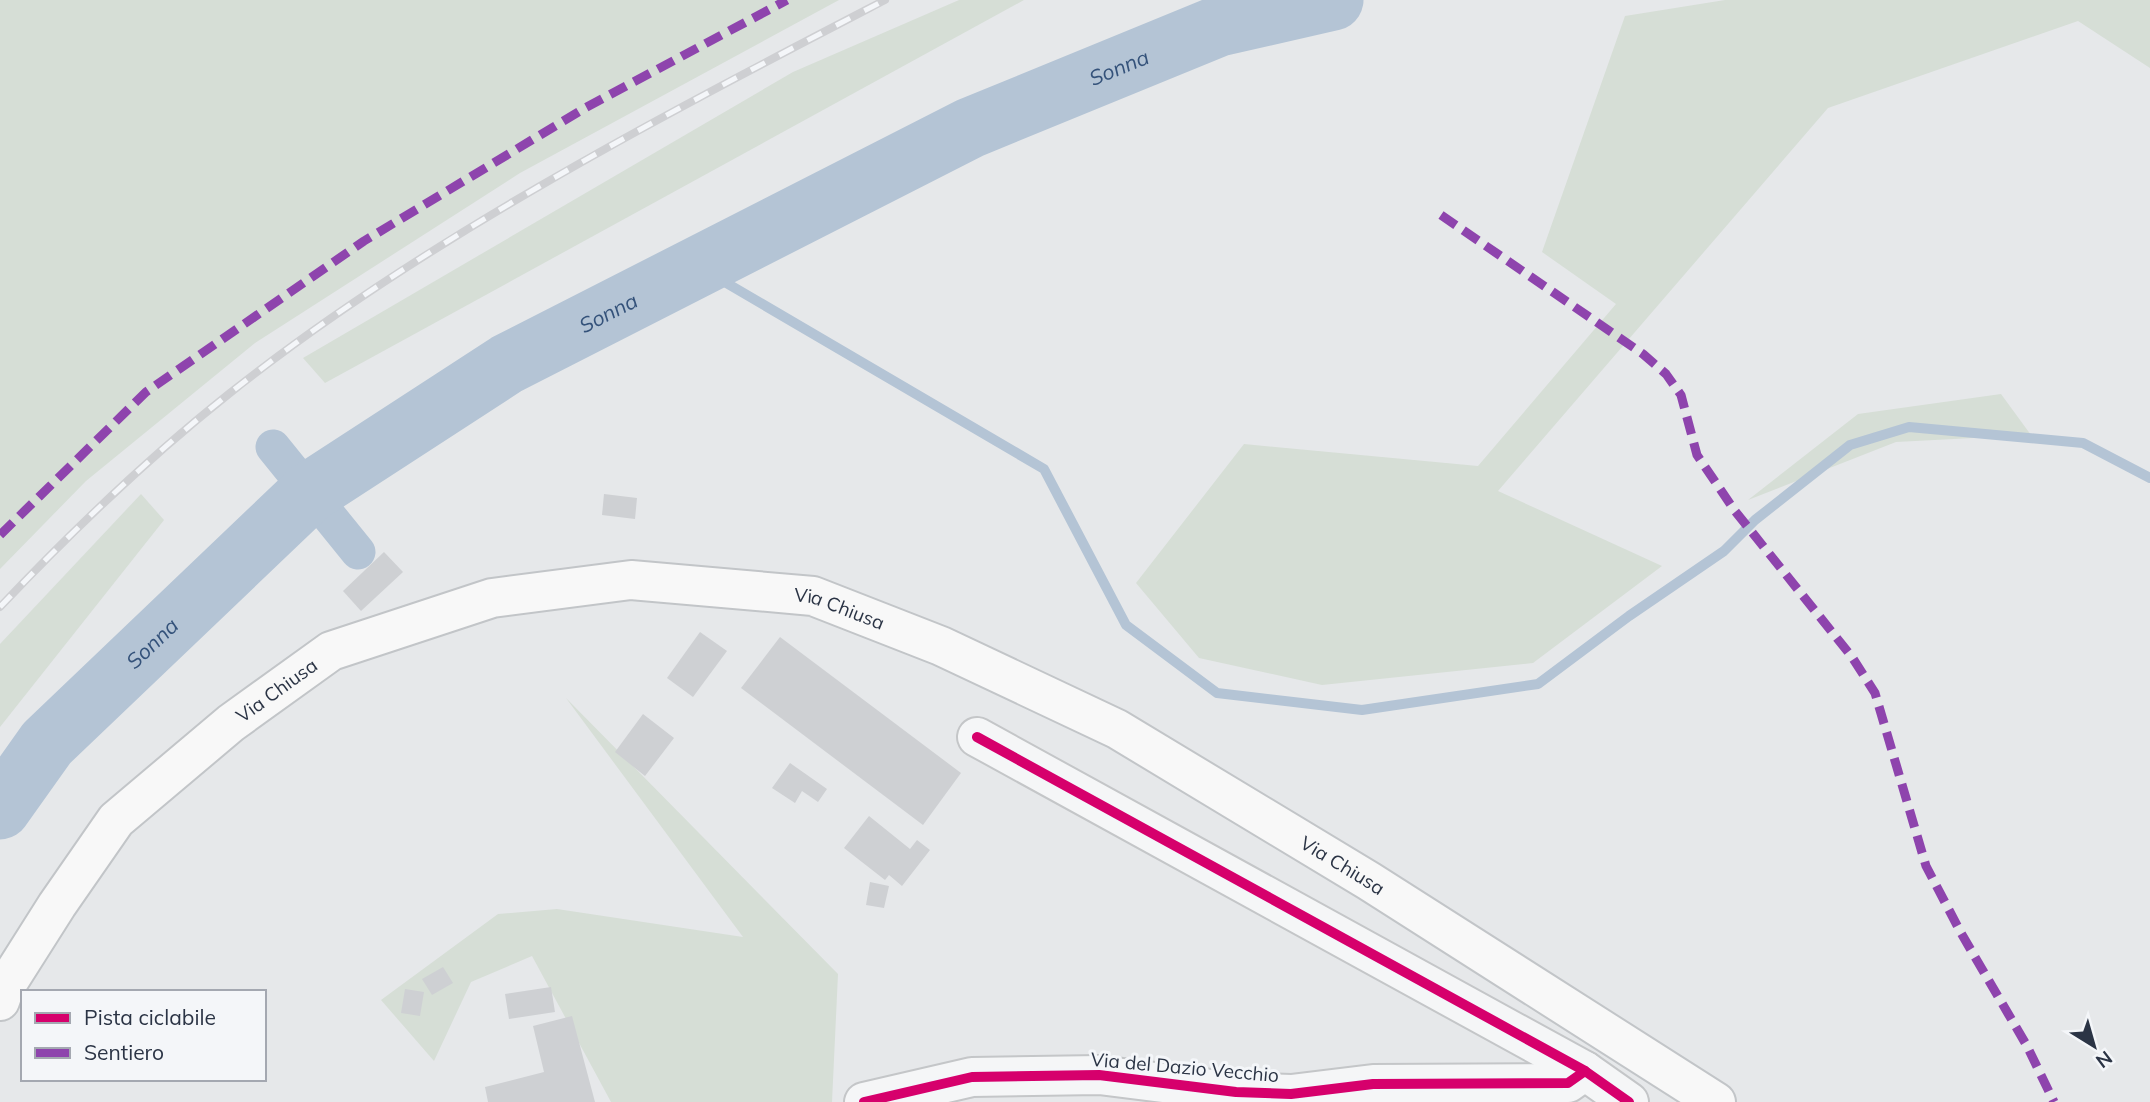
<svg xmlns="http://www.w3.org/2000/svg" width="2150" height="1102" font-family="Mulish,sans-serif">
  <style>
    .green { fill: #d6ded6 }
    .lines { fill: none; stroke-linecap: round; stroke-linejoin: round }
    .stream { stroke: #b4c4d5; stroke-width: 10 }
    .canal { stroke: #b4c4d5; stroke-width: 35 }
    .river { stroke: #b4c4d5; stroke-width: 61 }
    .building { fill: #ced0d3 }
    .minor-casing { stroke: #c4c6c8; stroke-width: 42 }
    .major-casing { stroke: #c2c5c8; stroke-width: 42 }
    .minor { stroke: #f5f6f7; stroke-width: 38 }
    .major { stroke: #f8f8f8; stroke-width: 38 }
    .rail-casing { stroke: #cecfd2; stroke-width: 8 }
    .rail { stroke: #f4f6f9; stroke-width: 5; stroke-dasharray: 16; stroke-linecap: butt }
    .quiet { stroke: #8e44ad; stroke-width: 9; stroke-dasharray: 18 9; stroke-linecap: butt }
    .cycleway-casing { stroke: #f4f6f9; stroke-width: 15 }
    .cycleway { stroke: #d6006c; stroke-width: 10 }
    .labels { text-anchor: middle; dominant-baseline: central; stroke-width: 6; stroke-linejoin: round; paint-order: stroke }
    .street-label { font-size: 19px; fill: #2b3445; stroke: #f4f6f9 }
    .water-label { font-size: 21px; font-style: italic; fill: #34527a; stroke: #f4f6f9 }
  </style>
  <rect width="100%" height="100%" fill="#e6e8ea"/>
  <!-- green -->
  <g class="green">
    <polygon points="0,0 839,0 520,173 255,343 86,481 0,569"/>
    <polygon points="959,0 1024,0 325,383 303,358 793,72"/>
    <polygon points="1725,0 2150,0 2150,68 2078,21 1828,108 1498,491 1662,566 1533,663 1322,685 1199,658 1136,583 1244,444 1478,466 1616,304 1542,252 1625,16"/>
    <polygon points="2001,394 2031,435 1896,442 1748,500 1858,414"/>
    <polygon points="141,494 164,520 0,727 0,644"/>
    <polygon points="566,698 838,974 832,1102 611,1102 532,956 471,982 434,1061 381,1000 498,914 557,909 743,937"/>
  </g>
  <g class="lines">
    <!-- stream -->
    <polyline class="stream" points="699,267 1044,469 1126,625 1217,693 1362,710 1538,684 1629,616 1724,551 1755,520 1850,445 1909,427 2083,443 2150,478"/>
    <!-- canal -->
    <polyline class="canal" points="273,447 358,552"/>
    <!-- river -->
    <path class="river" id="s1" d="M 0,809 L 47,743 L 310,492 L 507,364 L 970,128 L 1219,26 L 1333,0"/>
  </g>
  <!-- building -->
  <g class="building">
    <polygon points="604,494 637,498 635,519 602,515"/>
    <polygon points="384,552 403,572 361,611 343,591"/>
    <polygon points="700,632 727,651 693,697 667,678"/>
    <polygon points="780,637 961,773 923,825 741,688"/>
    <polygon points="643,714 674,738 645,776 615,752"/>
    <polygon points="790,763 827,789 818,802 802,791 795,803 772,788"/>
    <polygon points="869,816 910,849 917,840 930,850 902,886 889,875 885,880 844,848"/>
    <polygon points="870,882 889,886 884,908 866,905"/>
    <polygon points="443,967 453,983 432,995 422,979"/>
    <polygon points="551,987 555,1012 509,1019 505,994"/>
    <polygon points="405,989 424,992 420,1016 401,1013"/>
    <polygon points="572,1016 595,1102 488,1102 485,1087 544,1072 533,1026"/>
  </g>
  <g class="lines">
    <defs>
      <g id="minor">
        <polyline points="977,737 1585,1071 1629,1102"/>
        <polyline points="864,1102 972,1077 1099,1075 1236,1092 1291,1094 1373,1084 1568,1083 1585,1071"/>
      </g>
      <g id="major">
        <path id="s2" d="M 0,1001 L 5,987 L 57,905 L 116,820 L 231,723 L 331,651 L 492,598 L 631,580 L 813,596 L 941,646 L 1117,729 L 1369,881 L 1716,1102"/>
      </g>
    </defs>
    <!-- minor casing -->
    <use href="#minor" class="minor-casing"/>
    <!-- major casing -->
    <use href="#major" class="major-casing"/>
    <!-- minor -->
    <use href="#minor" class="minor"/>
    <!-- major -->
    <use href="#major" class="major"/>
    <defs>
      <path id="rail" d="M 0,607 C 72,531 148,458 230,393 C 425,238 664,115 885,0"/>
    </defs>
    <!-- rail casing -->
    <use href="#rail" class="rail-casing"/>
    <!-- rail -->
    <use href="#rail" class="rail"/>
    <!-- quiet -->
    <g class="quiet">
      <polyline points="1441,215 1643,354 1666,374 1681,395 1697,455 1735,511 1852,657 1875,693 1926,866 1961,933 2027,1046 2054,1102"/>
      <polyline points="0,535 146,392 364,241 585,108 787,0"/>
    </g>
    <defs>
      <g id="cycleway">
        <polyline points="977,737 1585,1071 1629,1102"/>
        <polyline points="864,1102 972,1077 1099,1075 1236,1092 1291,1094 1373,1084 1568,1083 1585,1071"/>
      </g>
    </defs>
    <!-- cycleway casing -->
    <use href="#cycleway" class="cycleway-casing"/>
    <!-- cycleway -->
    <use href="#cycleway" class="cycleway"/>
  </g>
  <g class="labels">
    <!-- street labels -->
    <g class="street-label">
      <text stroke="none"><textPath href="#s2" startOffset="1010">Via Chiusa</textPath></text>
      <text stroke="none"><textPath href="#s2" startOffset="422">Via Chiusa</textPath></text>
      <text stroke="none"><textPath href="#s2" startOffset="1577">Via Chiusa</textPath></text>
      <text transform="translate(1185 1067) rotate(5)">Via del Dazio Vecchio</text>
    </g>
    <!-- water labels -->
    <g class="water-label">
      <text stroke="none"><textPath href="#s1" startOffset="1360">Sonna</textPath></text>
      <text stroke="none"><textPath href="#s1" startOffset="793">Sonna</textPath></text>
      <text stroke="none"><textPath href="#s1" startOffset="226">Sonna</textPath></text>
    </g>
  </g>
  <!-- legend -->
  <rect x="21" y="990" width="245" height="91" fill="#f4f6f9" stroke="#a4a8b1" stroke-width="2"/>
  <rect x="35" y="1013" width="35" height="10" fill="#d6006c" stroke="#a4a8b1" stroke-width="2"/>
  <text x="84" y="1025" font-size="21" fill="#2b3445">Pista ciclabile</text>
  <rect x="35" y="1048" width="35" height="10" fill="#8e44ad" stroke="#a4a8b1" stroke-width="2"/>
  <text x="84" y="1060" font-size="21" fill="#2b3445">Sentiero</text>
  <!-- north arrow -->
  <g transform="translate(2094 1046) rotate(143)" stroke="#f4f6f9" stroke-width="5" paint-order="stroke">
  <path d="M0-5L12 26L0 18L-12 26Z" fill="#2b3445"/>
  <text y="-10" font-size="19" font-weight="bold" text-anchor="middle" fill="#2b3445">N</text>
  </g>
</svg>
